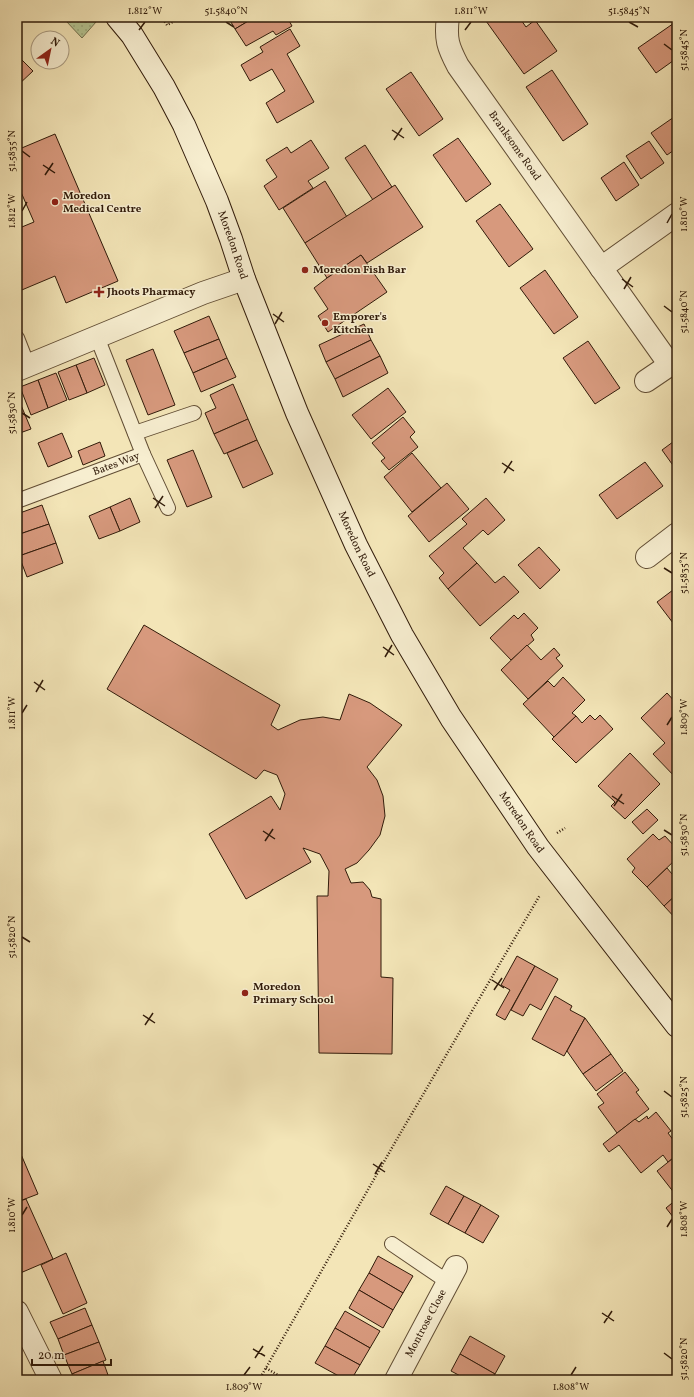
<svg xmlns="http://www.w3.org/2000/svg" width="694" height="1397" font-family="Vollkorn,serif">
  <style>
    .grass { fill: url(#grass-dots); stroke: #73704e }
    .building { fill: #d7997d; stroke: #311b0a }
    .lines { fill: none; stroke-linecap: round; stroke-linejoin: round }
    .lane-casing { stroke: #624e35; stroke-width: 16 }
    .street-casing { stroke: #624e35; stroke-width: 24 }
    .secondary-casing { stroke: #311b0a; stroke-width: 24 }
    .path { stroke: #311b0a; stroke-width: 2.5; stroke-dasharray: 1 2; stroke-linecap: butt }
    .lane { stroke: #f7eed0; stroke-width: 14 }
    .street { stroke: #f7eed0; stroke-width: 22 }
    .secondary { stroke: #f7eed0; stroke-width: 22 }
    .ticks { fill: none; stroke: #311b0a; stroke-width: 1.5 }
    .poi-dot { fill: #8f2418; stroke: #f7eed0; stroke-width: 1.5 }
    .labels { text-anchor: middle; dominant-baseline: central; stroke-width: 3; stroke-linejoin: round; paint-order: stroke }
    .street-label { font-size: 11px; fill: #311b0a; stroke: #f7eed0 }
    .poi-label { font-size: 11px; font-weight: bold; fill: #311b0a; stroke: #f7eed0; text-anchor: start }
    .neatline { fill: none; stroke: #311b0a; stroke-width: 1.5 }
    .ticks-label { font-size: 10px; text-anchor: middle; fill: #311b0a }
  </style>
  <defs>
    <pattern id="grass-dots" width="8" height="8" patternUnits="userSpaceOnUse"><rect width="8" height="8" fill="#b5c693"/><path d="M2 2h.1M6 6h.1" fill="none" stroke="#9caa7d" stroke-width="1.8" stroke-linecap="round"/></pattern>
  </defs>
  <rect width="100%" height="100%" fill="#f3e5b7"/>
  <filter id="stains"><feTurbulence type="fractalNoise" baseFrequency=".005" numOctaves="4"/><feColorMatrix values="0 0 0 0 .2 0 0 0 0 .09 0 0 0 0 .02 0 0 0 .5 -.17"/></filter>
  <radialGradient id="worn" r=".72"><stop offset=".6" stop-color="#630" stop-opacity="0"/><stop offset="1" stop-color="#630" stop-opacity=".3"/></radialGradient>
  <!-- grass -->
  <polygon class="grass" points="64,17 92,17 96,22 82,38 66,21"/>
  <!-- building -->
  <g class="building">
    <polygon points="228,17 255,17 235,29"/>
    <polygon points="255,17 287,17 292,26 276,35 273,31 246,46 235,29"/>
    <polygon points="491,17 519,17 526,27 535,20 557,51 524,74 486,21"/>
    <polygon points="677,21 677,58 656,73 638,48"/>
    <polygon points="290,29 300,46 287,54 314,102 277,123 266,103 285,91 272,69 250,81 241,65 263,52 260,47"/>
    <polygon points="17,55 33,71 17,86"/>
    <polygon points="552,70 588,124 563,141 526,87"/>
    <polygon points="411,72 443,119 419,136 386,89"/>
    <polygon points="674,117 677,121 677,148 667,155 651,133"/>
    <polygon points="55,134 118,281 66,303 55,276 17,292 17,229 34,222 17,183 17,150"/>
    <polygon points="458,138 491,184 466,202 433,155"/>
    <polygon points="311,140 329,168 308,181 313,188 279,210 264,186 277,177 266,160 287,147 291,153"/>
    <polygon points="649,141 664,163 641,179 626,156"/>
    <polygon points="365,145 392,187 373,200 345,158"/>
    <polygon points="624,162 639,185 616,201 601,178"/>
    <polygon points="325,181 347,217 305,243 283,208"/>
    <polygon points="395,185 423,227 367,263 361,255 327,278 305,243"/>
    <polygon points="500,204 533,249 509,267 476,221"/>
    <polygon points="361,255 387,292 328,332 318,316 328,309 314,288 327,278"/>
    <polygon points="545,270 578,317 554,334 520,288"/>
    <polygon points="209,316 219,339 184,353 174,331"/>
    <polygon points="364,324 371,340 326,362 319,345"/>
    <polygon points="219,339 227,358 193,373 184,353"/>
    <polygon points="371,340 380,356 335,379 326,362"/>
    <polygon points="588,341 620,388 595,404 563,358"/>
    <polygon points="153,349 175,405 148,415 126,360"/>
    <polygon points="380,356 388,373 343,397 335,379"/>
    <polygon points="94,358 105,385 87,393 76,365"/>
    <polygon points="227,358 236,377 201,392 193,373"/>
    <polygon points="76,365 87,393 69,400 58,372"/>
    <polygon points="56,373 67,400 48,408 38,380"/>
    <polygon points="38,380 48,408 31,415 20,387"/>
    <polygon points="233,384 248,419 214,434 205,413 216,408 210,395"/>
    <polygon points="388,388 406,412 371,439 352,415"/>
    <polygon points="17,398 18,398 31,429 17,434"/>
    <polygon points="403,417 415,432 410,437 418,447 389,470 381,461 385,458 372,443"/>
    <polygon points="248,419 257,440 224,454 214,434"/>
    <polygon points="62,433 72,457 48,467 38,443"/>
    <polygon points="677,439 677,471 662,450"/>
    <polygon points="257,440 273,474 243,488 227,453"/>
    <polygon points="100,442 105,456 83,465 78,451"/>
    <polygon points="193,450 212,497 187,507 167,460"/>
    <polygon points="412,453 441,488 412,512 384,477"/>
    <polygon points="645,462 663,486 617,519 599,495"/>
    <polygon points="447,483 469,509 429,542 408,516"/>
    <polygon points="130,498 140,522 120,531 110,507"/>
    <polygon points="486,498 505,520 488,535 483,530 463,548 477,563 448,589 439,578 444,573 429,556 467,524 462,519"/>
    <polygon points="42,505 49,524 17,535 17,514"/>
    <polygon points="110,507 120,531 99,539 89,516"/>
    <polygon points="49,524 56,543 19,556 17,550 17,535"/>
    <polygon points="56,543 63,563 27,577 19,556"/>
    <polygon points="539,547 560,570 540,589 518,565"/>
    <polygon points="477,563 495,583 504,576 519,592 480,626 448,589"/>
    <polygon points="677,587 677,621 673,623 657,602"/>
    <polygon points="524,613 538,628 531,635 534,640 511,660 490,638 514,615 518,619"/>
    <polygon points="677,621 677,628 673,623"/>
    <polygon points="144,625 280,705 271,725 278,730 300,720 323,717 340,720 349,694 370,703 402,725 367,767 377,780 383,796 385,816 380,835 369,850 357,863 345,869 351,883 363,882 370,890 372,897 381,899 381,977 393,978 392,1054 319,1053 317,896 328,896 329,871 320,854 303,848 311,862 246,899 209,834 271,796 280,810 285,794 277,775 264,770 256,779 107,689"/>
    <polygon points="527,645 541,660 554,648 560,655 556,658 563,666 528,699 501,670"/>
    <polygon points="563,677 585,700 572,713 576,716 554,737 523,704 548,681 554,687"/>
    <polygon points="667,693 677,704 677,779 653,754 665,743 641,718"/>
    <polygon points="590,715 595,720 600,715 613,729 576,763 552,739 576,716 582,723"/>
    <polygon points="630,753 660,784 625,819 611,806 615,802 598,786"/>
    <polygon points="647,809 658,820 643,834 632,822"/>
    <polygon points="653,834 659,840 665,836 675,847 672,851 677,856 677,858 647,887 632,872 635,868 627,859"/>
    <polygon points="667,868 677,880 677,894 664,906 647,887"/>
    <polygon points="677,894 677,920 664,906"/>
    <polygon points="517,956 535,966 505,1020 496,1015 510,990 501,985"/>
    <polygon points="535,966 558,979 541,1010 530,1004 523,1016 511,1010"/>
    <polygon points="555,996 572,1006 570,1010 585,1018 564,1056 532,1039"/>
    <polygon points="585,1018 611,1054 583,1074 567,1051"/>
    <polygon points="611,1054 623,1071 596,1091 583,1074"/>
    <polygon points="625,1072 639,1090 636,1092 649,1109 617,1133 598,1107 604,1103 597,1094"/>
    <polygon points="656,1112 671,1131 668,1133 677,1145 677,1155 668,1162 663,1155 641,1173 619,1145 609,1152 603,1144 635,1119 639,1122 647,1116 648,1119"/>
    <polygon points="17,1145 38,1194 17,1202"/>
    <polygon points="677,1155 677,1193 675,1194 657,1171"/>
    <polygon points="446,1186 464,1196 448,1224 430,1214"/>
    <polygon points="464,1196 481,1205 465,1233 448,1224"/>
    <polygon points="26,1199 53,1259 18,1274 17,1202"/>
    <polygon points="677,1199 677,1222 666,1208"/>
    <polygon points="481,1205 499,1216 483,1243 465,1233"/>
    <polygon points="66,1253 87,1303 63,1314 41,1265"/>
    <polygon points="378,1256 413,1276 403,1293 369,1273"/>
    <polygon points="369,1273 403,1293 393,1310 359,1290"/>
    <polygon points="359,1290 393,1310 383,1328 349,1308"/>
    <polygon points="85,1308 92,1325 58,1339 50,1322"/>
    <polygon points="345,1311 380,1331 370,1348 335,1328"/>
    <polygon points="92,1325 99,1342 64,1355 58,1339"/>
    <polygon points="335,1328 370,1348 360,1365 325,1346"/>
    <polygon points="470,1336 505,1356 495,1374 460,1354"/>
    <polygon points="99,1342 106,1360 72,1374 64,1355"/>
    <polygon points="325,1346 360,1365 351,1380 346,1380 315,1363"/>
    <polygon points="460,1354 495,1374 492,1380 468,1380 451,1371"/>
    <polygon points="103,1361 108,1375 96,1380 74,1380 72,1374"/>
    <polygon points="22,1375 24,1380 17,1380 17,1377"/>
    <polygon points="108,1375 111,1380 96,1380"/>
  </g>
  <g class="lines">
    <defs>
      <g id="lane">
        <polyline points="17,338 28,366"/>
        <polyline points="135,433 194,413"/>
        <polyline points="143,454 168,508"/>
        <path id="s1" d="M 17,501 L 143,454 L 97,337"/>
        <polyline points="392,1244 448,1282"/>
      </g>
      <g id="street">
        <path id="s2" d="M 448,17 C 445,39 448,47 458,66 L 670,365"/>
        <polyline points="601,268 677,214"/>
        <polyline points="17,370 203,293 244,279"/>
        <polyline points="646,381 677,360"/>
        <polyline points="647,557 677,534"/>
        <polyline points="17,1312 51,1380"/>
        <path id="s3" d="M 396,1380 L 456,1267"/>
      </g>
      <g id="secondary">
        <path id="s4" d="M 117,17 L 132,35 L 164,87 L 184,125 L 217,201 L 231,239 L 244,279 L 297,413 L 356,545 L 402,635 L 451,718 L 538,847 L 677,1026"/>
      </g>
    </defs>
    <!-- lane casing -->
    <use href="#lane" class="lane-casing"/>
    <!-- street casing -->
    <use href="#street" class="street-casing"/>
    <!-- secondary casing -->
    <use href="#secondary" class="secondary-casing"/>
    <!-- path -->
    <g class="path">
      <polyline points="161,17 167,25 178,19 187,17"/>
      <polyline points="557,833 565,828"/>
      <polyline points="266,1368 286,1380"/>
      <polyline points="259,1380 397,1139 540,895"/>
    </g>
    <!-- lane -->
    <use href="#lane" class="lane"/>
    <!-- street -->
    <use href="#street" class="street"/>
    <!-- secondary -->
    <use href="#secondary" class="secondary"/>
  </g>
  <!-- ticks -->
  <path class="ticks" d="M 226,22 L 234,27M 629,22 L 638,27M 139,30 L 145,22M 465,30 L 471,22M 664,44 L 672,50M 392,130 L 404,138M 394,140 L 402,128M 22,151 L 30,157M 43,165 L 55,173M 45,175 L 53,163M 22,211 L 27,202M 667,223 L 672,214M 622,279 L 633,287M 624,289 L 631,277M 664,306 L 672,312M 273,314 L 284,322M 275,324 L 282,312M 22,413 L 30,418M 502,463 L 514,471M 504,473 L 512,461M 153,498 L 165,506M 155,508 L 163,496M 664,568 L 672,573M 383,647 L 394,655M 385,657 L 392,645M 34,682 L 45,690M 36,692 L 43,680M 22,713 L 27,705M 667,725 L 672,717M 612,796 L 624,804M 614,806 L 622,794M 664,830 L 672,835M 263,831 L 275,839M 265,841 L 273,829M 22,937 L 30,942M 492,980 L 504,988M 494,990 L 502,978M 143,1015 L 155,1023M 145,1025 L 153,1013M 664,1091 L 672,1097M 373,1164 L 385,1172M 375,1174 L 382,1162M 22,1215 L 27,1207M 667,1227 L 672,1219M 602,1313 L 614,1321M 604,1323 L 612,1311M 253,1349 L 265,1356M 664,1353 L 672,1359M 255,1358 L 263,1346M 244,1375 L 250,1367M 571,1375 L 576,1367"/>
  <!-- markers -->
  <g class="poi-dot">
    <circle cx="55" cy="202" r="4"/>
    <circle cx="305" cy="270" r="4"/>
    <path d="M97 286h4v4h4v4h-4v4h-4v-4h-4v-4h4z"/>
    <circle cx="325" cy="323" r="4"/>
    <circle cx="245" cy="993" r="4"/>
  </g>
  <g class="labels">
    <!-- street labels -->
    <g class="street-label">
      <text stroke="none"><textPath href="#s2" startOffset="149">Branksome Road</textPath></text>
      <text stroke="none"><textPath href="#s4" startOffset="257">Moredon Road</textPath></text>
      <text stroke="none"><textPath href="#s1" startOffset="106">Bates Way</textPath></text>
      <text stroke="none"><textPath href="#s4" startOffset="581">Moredon Road</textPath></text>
      <text stroke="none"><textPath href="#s4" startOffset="905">Moredon Road</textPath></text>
      <text stroke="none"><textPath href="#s3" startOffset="64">Montrose Close</textPath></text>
    </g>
    <!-- poi labels -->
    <g class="poi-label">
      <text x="63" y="196">Moredon<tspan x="63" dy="13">Medical Centre</tspan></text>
      <text x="313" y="270">Moredon Fish Bar</text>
      <text x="107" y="292">Jhoots Pharmacy</text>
      <text x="333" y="317">Emporer's<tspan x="333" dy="13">Kitchen</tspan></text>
      <text x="253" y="987">Moredon<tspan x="253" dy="13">Primary School</tspan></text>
    </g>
  </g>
  <!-- margin -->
  <rect width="694" height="1397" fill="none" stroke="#f3e5b7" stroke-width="44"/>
  <!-- north arrow -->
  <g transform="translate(50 50) rotate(33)"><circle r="19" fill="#f7eed0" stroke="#a89a81"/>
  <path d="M0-3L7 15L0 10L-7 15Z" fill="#8f2418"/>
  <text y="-6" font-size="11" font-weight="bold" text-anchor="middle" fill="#311b0a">N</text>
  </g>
  <!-- scale -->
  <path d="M32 1359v6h79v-6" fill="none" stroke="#311b0a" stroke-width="2"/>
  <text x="38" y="1359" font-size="12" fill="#311b0a" stroke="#f7eed0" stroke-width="3" paint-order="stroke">20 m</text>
  <rect x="22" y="22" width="650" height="1353" class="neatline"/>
  <g class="ticks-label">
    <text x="145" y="14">1.812°W</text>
    <text x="226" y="14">51.5840°N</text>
    <text x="471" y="14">1.811°W</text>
    <text x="629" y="14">51.5845°N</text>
    <text transform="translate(683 50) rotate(-90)" y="4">51.5845°N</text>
    <text transform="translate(11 151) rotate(-90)" y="4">51.5835°N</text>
    <text transform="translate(11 211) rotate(-90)" y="4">1.812°W</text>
    <text transform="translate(683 214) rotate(-90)" y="4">1.810°W</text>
    <text transform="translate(683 312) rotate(-90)" y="4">51.5840°N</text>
    <text transform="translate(11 413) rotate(-90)" y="4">51.5830°N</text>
    <text transform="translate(683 573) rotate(-90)" y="4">51.5835°N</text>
    <text transform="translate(11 713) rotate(-90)" y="4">1.811°W</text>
    <text transform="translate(683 717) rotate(-90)" y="4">1.809°W</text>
    <text transform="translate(683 835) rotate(-90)" y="4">51.5830°N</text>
    <text transform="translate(11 937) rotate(-90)" y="4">51.5820°N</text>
    <text transform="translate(683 1097) rotate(-90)" y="4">51.5825°N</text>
    <text transform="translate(11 1215) rotate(-90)" y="4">1.810°W</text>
    <text transform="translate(683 1219) rotate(-90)" y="4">1.808°W</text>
    <text transform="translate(683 1359) rotate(-90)" y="4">51.5820°N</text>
    <text x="244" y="1390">1.809°W</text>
    <text x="571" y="1390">1.808°W</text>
  </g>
  <rect width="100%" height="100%" filter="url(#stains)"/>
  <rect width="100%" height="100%" fill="url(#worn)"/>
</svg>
